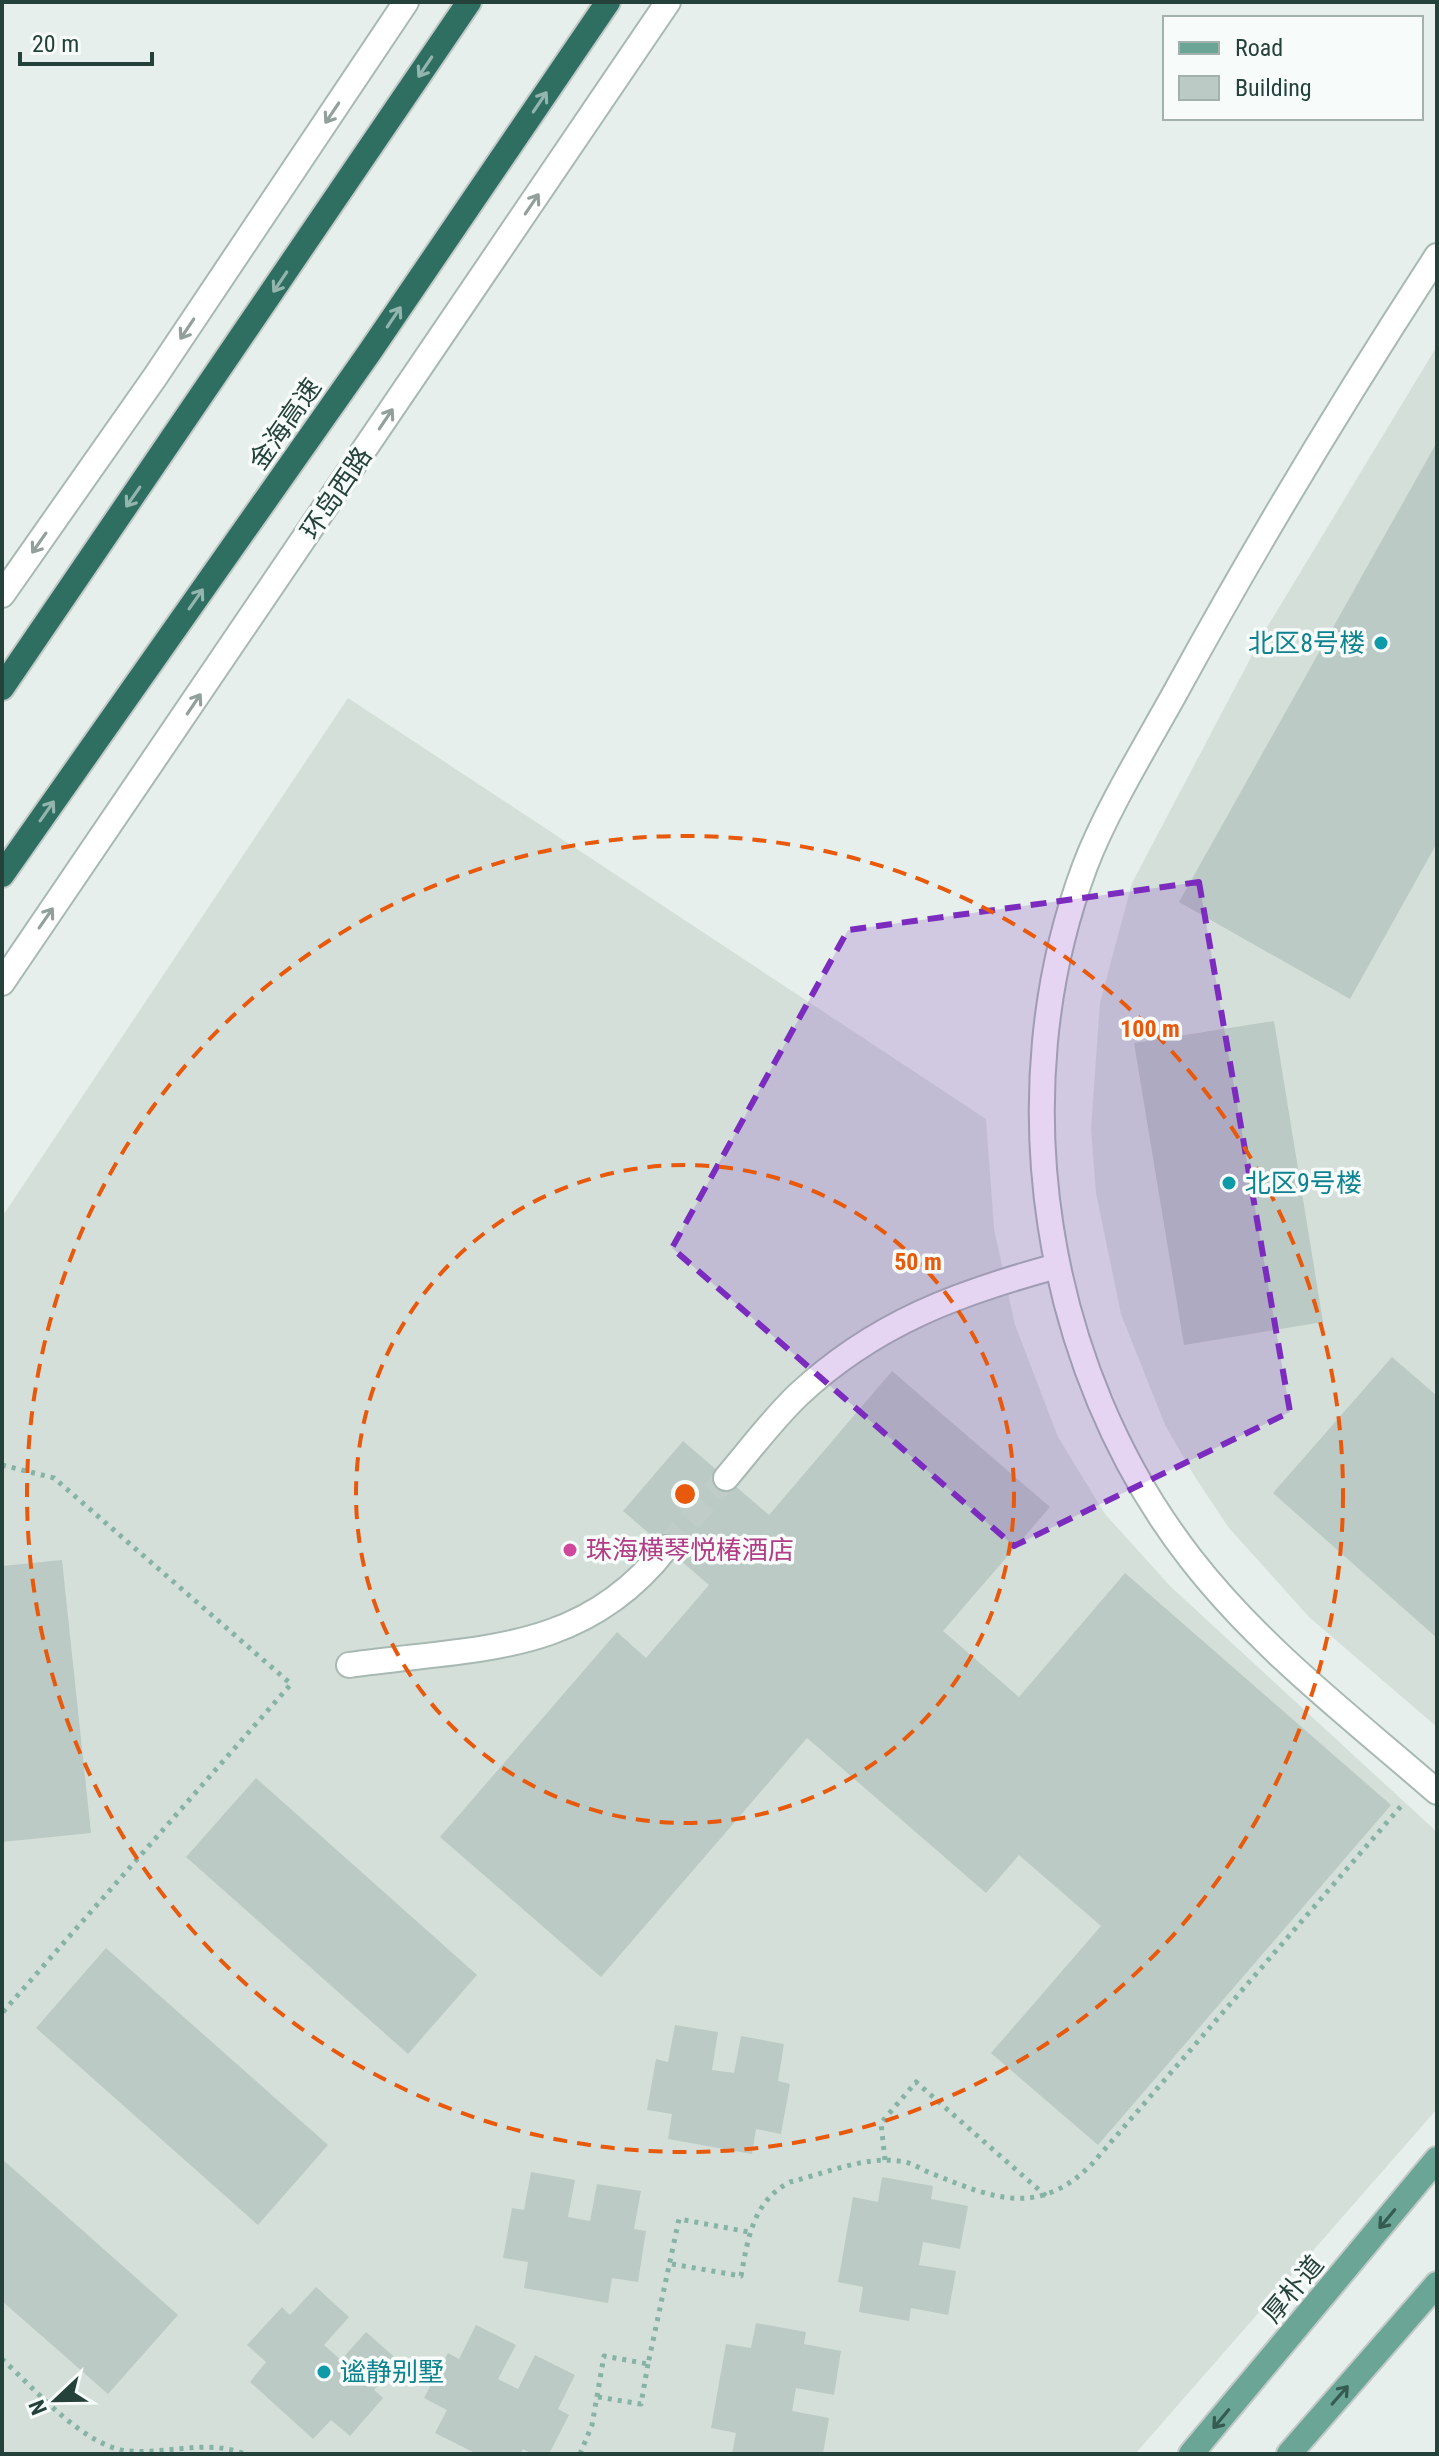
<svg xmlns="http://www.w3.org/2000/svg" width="1439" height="2456" font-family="'Roboto Condensed','Noto Sans SC',sans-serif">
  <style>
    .built { fill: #d4dfda }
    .building { fill: #bbcac4 }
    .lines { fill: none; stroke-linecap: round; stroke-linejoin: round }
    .minor-tunnel { stroke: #bfccc8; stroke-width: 24; stroke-dasharray: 24 12; stroke-linecap: butt }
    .minor-casing { stroke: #a8b8b2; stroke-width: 28 }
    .major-casing { stroke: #c2cac8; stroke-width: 28 }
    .highway-casing { stroke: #c2cac8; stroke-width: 28 }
    .path { stroke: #86b3a5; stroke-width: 5; stroke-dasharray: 4 6; stroke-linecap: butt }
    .minor { stroke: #fff; stroke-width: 24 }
    .major { stroke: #6aa596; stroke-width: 24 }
    .highway { stroke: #2f6f62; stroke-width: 24 }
    .oneway { stroke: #93b5ae }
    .oneway2 { stroke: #92a09c }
    .oneway3 { stroke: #365b51 }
    .marked { fill: #7b2cbf; fill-opacity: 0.2; stroke: #7b2cbf; stroke-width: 6; stroke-dasharray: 16 10; stroke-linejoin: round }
    .ring { fill: none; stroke: #e8590c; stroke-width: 4; stroke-dasharray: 14 10 }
    .culture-dot { fill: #0f9aa8; stroke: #f7fbf9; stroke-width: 3 }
    .hotel-dot { fill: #d1479c; stroke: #f7fbf9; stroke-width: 3 }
    .labels { text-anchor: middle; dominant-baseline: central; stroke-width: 7; stroke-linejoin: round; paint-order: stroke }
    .street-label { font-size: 26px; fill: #24423a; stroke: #f7fbf9 }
    .culture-label { font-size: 26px; fill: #0d838f; stroke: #f7fbf9; text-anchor: start }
    .hotel-label { font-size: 26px; fill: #b23c85; stroke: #f7fbf9; text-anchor: start }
    .centre { fill: #e8590c; stroke: #f7fbf9; stroke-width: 4 }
    .ring-label { font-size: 24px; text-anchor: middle; font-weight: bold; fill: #e8590c; stroke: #f7fbf9; stroke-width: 7; stroke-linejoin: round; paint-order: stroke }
  </style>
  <rect width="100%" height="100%" fill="#e6efeb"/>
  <!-- built -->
  <g class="built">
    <polygon points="1437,346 1437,1727 1309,1617 1229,1528 1195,1477 1165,1425 1121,1314 1096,1193 1091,1129 1100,1003 1132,883 1266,629"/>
    <polygon points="348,698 986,1119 994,1229 1015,1325 1058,1437 1105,1514 1171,1587 1437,1832 1437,2109 1135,2454 2,2454 2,1217"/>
  </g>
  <!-- building -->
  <g class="building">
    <polygon points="1437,442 1437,843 1350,999 1179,902"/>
    <polygon points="1274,1021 1323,1322 1184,1345 1134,1043"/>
    <polygon points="1392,1357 1437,1396 1437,1638 1273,1493"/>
    <polygon points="892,1371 1050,1507 943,1631 1019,1697 1125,1573 1391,1805 1098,2145 991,2053 1101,1926 1019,1855 986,1893 807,1738 601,1977 440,1837 617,1632 646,1658 709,1585 623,1511 683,1441 769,1515"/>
    <polygon points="62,1560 91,1833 2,1842 2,1566"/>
    <polygon points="256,1778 477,1975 408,2054 186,1857"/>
    <polygon points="106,1948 328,2145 258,2225 36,2028"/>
    <polygon points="675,2025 718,2032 712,2070 734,2073 741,2036 784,2044 778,2081 790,2084 781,2134 756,2129 752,2154 668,2139 672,2114 647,2110 656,2059 668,2062"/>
    <polygon points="2,2159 178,2315 108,2394 2,2301"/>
    <polygon points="531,2172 575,2180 568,2217 590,2221 597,2184 641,2191 634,2229 646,2231 638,2282 612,2278 608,2303 524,2288 528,2262 503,2258 512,2208 524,2210"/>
    <polygon points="882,2177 933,2186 931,2199 968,2206 960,2249 923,2242 919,2265 956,2271 948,2315 911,2308 909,2321 859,2312 863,2287 838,2282 853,2197 878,2202"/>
    <polygon points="316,2287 349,2317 324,2345 341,2360 366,2332 399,2361 374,2390 383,2398 350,2436 331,2420 313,2439 250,2382 266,2362 247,2345 282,2307 290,2315"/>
    <polygon points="756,2323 806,2332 804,2344 841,2351 834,2395 796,2388 792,2411 829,2418 823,2454 732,2454 736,2433 711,2428 726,2344 751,2348"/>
    <polygon points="476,2325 516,2345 498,2379 518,2389 535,2355 575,2375 558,2409 569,2415 549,2454 532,2454 523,2449 521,2454 477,2454 435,2433 447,2410 424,2398 448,2353 459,2359"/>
  </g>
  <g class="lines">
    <!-- minor-tunnel -->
    <polyline class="minor-tunnel" points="666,1548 726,1478"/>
    <defs>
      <g id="minor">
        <path d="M 1437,256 C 1346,396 1260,538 1180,684 C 1150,739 1107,808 1085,866 C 1000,1092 1043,1369 1191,1559 C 1261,1649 1352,1718 1437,1792"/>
        <polyline points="2,595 155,377 406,2"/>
        <polyline points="2,983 668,2"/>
        <path d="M 726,1478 C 749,1451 772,1420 798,1395 C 875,1323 958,1293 1057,1266"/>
        <path d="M 349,1665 C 474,1647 582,1656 666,1548"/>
      </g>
      <g id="major">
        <polyline points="1191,2454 1437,2159"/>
        <polyline points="1289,2454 1437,2284"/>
      </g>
      <g id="highway">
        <polyline points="2,688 469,2"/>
        <polyline points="2,875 369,353 608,2"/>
      </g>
    </defs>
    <!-- minor casing -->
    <use href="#minor" class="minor-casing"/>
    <!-- major casing -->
    <use href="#major" class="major-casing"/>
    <!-- highway casing -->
    <use href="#highway" class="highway-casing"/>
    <!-- path -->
    <g class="path">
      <polyline points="2,1465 54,1478 291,1684 2,2013"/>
      <polyline points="885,2160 881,2123 916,2082 1046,2196"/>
      <path d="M 672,2264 L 741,2276 C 748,2238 753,2201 790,2182 C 823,2174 865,2156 899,2161 C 912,2162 922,2170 933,2174 C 995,2199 1039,2217 1092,2164 L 1402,1805"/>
      <path d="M 2,2359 C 34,2388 85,2448 129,2451 C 168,2454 208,2439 245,2454"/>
      <polyline points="598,2397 641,2404 648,2364"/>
      <polyline points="580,2454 592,2425 604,2356 648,2364 679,2219 749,2232"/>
    </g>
    <!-- minor -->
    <use href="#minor" class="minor"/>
    <!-- major -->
    <use href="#major" class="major"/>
    <!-- highway -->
    <use href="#highway" class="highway"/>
  </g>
  <!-- one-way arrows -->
  <defs><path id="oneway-shaft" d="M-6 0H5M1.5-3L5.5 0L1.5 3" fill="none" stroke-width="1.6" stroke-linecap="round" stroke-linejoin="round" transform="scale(2)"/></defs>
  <g class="oneway">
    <use href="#oneway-shaft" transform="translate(425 67) rotate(124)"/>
    <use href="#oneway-shaft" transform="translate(540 102) rotate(-56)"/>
    <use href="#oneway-shaft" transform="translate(280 282) rotate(124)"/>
    <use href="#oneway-shaft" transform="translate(394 317) rotate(-56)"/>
    <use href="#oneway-shaft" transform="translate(133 497) rotate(125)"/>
    <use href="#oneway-shaft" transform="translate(196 599) rotate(-55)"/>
    <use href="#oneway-shaft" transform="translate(47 811) rotate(-55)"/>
  </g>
  <g class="oneway2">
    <use href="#oneway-shaft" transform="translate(332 113) rotate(124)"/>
    <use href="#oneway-shaft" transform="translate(532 204) rotate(-56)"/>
    <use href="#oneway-shaft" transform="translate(187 329) rotate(124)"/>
    <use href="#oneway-shaft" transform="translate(386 419) rotate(-56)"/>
    <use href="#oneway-shaft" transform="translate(39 543) rotate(125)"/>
    <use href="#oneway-shaft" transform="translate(194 704) rotate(-56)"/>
    <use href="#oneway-shaft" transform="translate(46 918) rotate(-55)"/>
  </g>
  <g class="oneway3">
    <use href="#oneway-shaft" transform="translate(1387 2219) rotate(130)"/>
    <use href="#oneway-shaft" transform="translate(1340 2395) rotate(-49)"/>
    <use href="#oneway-shaft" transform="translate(1221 2419) rotate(130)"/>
  </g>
  <!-- marked area -->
  <path class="marked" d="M 1199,882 L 1290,1412 L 1014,1546 L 672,1248 L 848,930 Z"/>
  <!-- distance rings -->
  <g class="ring">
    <circle cx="685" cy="1494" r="329"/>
    <circle cx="685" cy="1494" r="658"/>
  </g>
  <!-- markers -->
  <g class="culture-dot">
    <circle cx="1381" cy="643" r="8"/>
    <circle cx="1229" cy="1183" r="8"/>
    <circle cx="324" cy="2372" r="8"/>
  </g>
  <circle class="hotel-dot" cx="570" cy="1550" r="8"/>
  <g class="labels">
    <!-- street labels -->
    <g class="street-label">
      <text transform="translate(285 424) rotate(-55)">金海高速</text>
      <text transform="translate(336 493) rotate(-56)">环岛西路</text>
      <text transform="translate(1293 2289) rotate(-50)">厚朴道</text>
    </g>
    <!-- culture labels -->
    <g class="culture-label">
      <text x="1365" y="643" text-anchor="end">北区8号楼</text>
      <text x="1245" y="1183">北区9号楼</text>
      <text x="340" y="2372">谧静别墅</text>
    </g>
    <!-- hotel labels -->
    <g class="hotel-label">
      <text x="586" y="1550">珠海横琴悦椿酒店</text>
    </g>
  </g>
  <circle cx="685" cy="1494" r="12" class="centre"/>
  <g class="ring-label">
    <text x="1150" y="1037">100 m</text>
    <text x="918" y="1270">50 m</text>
  </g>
  <!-- border -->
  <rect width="1439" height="2456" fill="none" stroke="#24423a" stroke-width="8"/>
  <!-- legend -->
  <rect x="1163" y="16" width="260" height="104" fill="#f7fbf9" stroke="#a3b1ad" stroke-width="2"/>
  <rect x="1179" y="42" width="40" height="12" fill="#6aa596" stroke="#a3b1ad" stroke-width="2"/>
  <text x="1235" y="56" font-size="24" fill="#24423a">Road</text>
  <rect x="1179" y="76" width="40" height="24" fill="#bbcac4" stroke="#a3b1ad" stroke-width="2"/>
  <text x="1235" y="96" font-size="24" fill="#24423a">Building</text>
  <!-- north arrow -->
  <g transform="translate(56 2400) rotate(248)" stroke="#f7fbf9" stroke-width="6" paint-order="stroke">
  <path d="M0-6L14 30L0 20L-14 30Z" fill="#24423a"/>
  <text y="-12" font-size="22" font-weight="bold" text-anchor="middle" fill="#24423a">N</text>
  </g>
  <!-- scale -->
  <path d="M20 52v12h132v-12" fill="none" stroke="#24423a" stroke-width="4"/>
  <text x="32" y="52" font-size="24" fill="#24423a" stroke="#f7fbf9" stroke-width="6" paint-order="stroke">20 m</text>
</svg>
